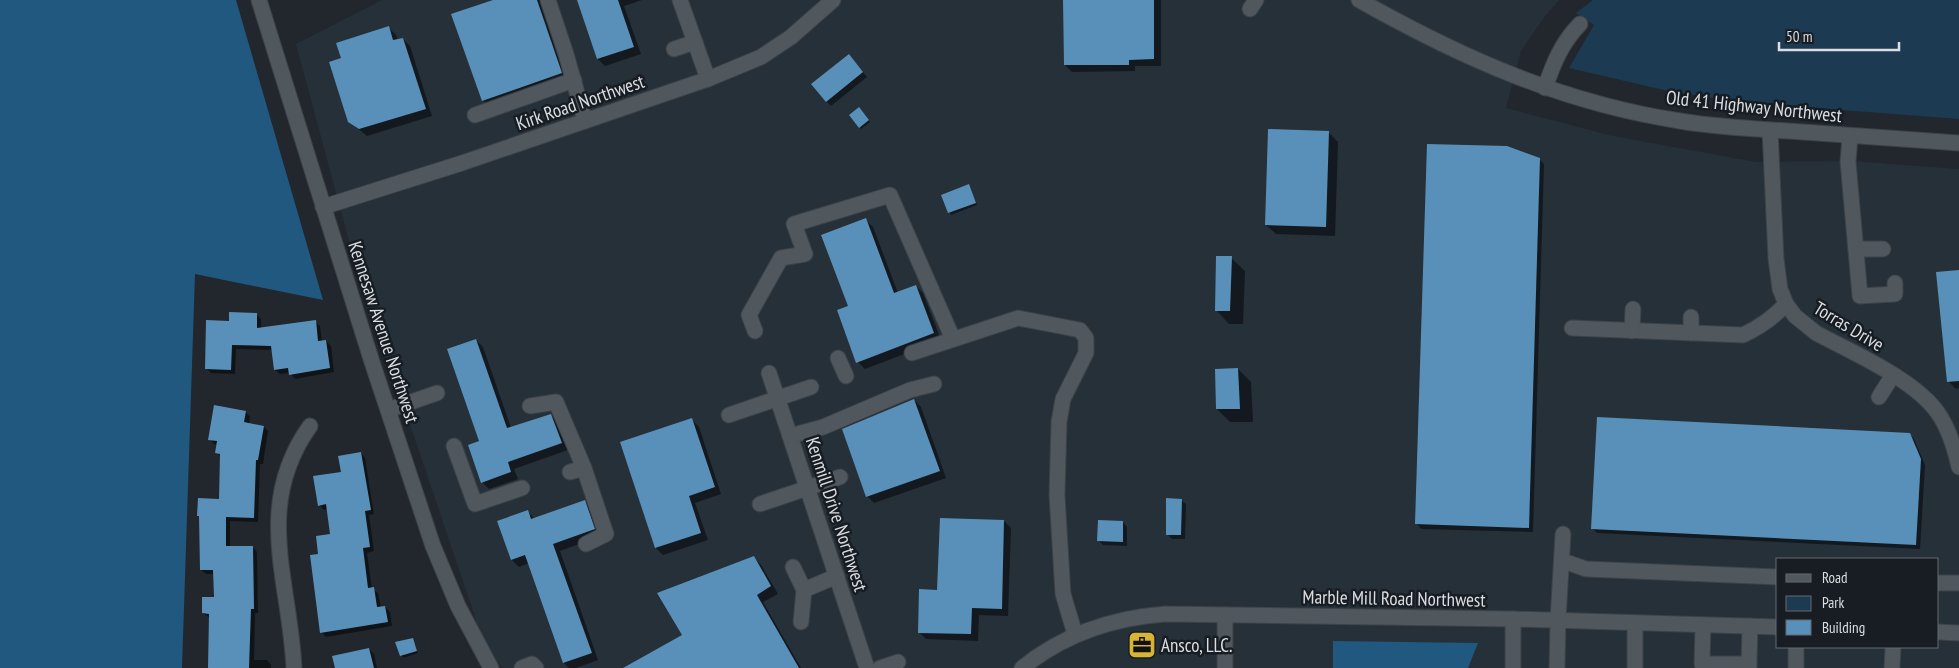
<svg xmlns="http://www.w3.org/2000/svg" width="1959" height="668" font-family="'PT Sans Narrow',sans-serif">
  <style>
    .built { fill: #253039; fill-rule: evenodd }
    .green { fill: #1c3b52 }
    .forest { fill: #21587f }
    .shadow { fill: #0007 }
    .building { fill: #5990b9 }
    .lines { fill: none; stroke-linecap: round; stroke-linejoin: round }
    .minor-casing { stroke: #3c4246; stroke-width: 17 }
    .minor { stroke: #50575d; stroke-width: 15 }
    .labels { text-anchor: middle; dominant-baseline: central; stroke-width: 5; stroke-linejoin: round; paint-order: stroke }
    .street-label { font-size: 19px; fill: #dbdfe3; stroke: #171d22 }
    .poi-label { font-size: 19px; fill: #dbdfe3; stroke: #171d22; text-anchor: start }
  </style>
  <rect width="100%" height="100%" fill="#21272c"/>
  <!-- built -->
  <path class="built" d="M 382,0 L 1559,0 L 1543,19 L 1521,51 L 1506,108 L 1613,136 L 1756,162 L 1851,161 L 1959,169 L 1959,668 L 502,668 L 483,641 L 414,436 L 368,312 L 296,44 ZM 1778,559 L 1938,559 L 1938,647 L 1778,647 Z"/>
  <!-- green -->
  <polygon class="green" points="1593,0 1959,0 1959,119 1738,102 1664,90 1569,68 1594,25 1576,13"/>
  <!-- forest -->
  <g class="forest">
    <polygon points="0,0 236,0 323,300 195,274 182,668 0,668"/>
    <polygon points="1333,641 1478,643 1468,668 1333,668"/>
  </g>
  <!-- shadow -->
  <g class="shadow">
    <polygon points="496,0 541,0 568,81 490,108 483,100"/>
    <polygon points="578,0 642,0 624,6 641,54 605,66 598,59"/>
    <polygon points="1065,0 1161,0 1161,66 1135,66 1135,71 1072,72 1065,65"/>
    <polygon points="389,28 396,35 398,41 403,39 410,46 432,116 367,136 349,121 343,59"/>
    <polygon points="854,61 867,77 831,106 826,101"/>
    <polygon points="861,110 870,122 861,129 860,127"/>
    <polygon points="1328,132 1338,142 1335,236 1276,234 1266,225"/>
    <polygon points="1539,159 1544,164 1533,532 1421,529 1417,524"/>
    <polygon points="969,186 977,205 951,215 943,196"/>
    <polygon points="866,220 873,227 898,293 916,286 923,293 941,340 865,369 858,362"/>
    <polygon points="1231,258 1245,271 1243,324 1229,324 1216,310"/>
    <polygon points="1959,271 1959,388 1956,389 1949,382"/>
    <polygon points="257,315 261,319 261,328 315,322 320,326 322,342 326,341 331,346 334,372 295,379 290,373 280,374 275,370 273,350 236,349 235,374 211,373 206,368 230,322"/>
    <polygon points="476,340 483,347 511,428 550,415 558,422 568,450 514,469 518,479 489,489 482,482"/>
    <polygon points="1238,369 1251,382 1253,422 1230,422 1217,409"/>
    <polygon points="914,400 921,407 946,478 874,503 867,496"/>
    <polygon points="246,412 250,417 249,424 264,427 268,431 263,464 260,464 258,522 230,521 230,547 253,547 257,552 258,613 255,613 254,660 267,660 271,665 271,668 209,668 210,618 203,613 215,599 215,574 206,574 201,570 220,500 221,457 217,452 218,445 214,444 210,439"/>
    <polygon points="692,420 699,427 721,494 695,503 708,540 663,555 656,548"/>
    <polygon points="1909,434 1914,439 1925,465 1920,549 1597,533 1592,528"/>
    <polygon points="361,453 365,458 374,514 369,515 374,551 367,553 372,589 378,593 381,608 385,607 390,612 392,626 326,637 321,632 319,555 332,535 328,509 324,510 319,505 342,473"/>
    <polygon points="1181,500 1186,504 1185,539 1172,539 1167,534"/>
    <polygon points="585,502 592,509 601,536 560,551 598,660 576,668 569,668 564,663 529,563 519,567 512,560 527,511 535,519"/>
    <polygon points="1004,521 1011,528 1008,616 979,615 978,641 926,639 919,632 938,591"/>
    <polygon points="1123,522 1127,527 1127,546 1103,545 1099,541"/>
    <polygon points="754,557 761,565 778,594 763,602 801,668 644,668 683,636"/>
    <polygon points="413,639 418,653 403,658 397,643"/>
    <polygon points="369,649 374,654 377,668 336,668"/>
  </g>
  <!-- building -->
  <g class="building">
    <polygon points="493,0 537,0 562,73 482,101 451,14"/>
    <polygon points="577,0 618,0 634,47 597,59"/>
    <polygon points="1063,0 1154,0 1154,59 1129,60 1129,65 1064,65"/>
    <polygon points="389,26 393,40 403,38 426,109 359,129 348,122 329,62 341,58 336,43"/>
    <polygon points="849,54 863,72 826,102 811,84"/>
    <polygon points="859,107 869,120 859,128 849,115"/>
    <polygon points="1268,129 1329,131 1326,227 1265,225"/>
    <polygon points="1427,144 1507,146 1540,158 1529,528 1415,524"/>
    <polygon points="969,184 976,203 948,213 941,195"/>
    <polygon points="866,218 894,293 916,285 934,333 856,363 837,310 848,306 821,235"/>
    <polygon points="1216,256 1232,256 1230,311 1215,311"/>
    <polygon points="1959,270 1959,381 1947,382 1936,272"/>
    <polygon points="229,312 257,313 257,328 316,320 318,341 326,340 330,368 289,375 288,368 274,370 271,346 232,345 231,370 205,369 206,320 229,321"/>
    <polygon points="476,339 507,428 551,414 562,443 508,462 511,472 481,483 468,445 479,441 447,349"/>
    <polygon points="1238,368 1240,409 1216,409 1215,369"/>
    <polygon points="914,399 940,471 866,497 842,429"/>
    <polygon points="214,405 246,411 244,422 264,426 258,460 256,460 254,518 226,517 226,546 253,546 254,609 251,609 249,668 208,668 209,614 202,613 202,597 214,597 213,570 200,570 199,516 197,516 198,498 219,499 220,454 215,453 217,441 208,440"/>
    <polygon points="1597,417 1910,433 1921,459 1916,545 1591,529"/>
    <polygon points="692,418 715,487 689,496 701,533 655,548 620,442"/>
    <polygon points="361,452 371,510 365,511 370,547 363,548 368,588 374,587 377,607 385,606 388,622 320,633 310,555 318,554 316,536 330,534 326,504 318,506 313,476 341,472 338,456"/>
    <polygon points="1166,498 1182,499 1181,535 1166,535"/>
    <polygon points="585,500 595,529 553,544 592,653 563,663 525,555 511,560 497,521 528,510 531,519"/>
    <polygon points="940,518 1004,520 1002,609 972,608 971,634 918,633 919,589 937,590"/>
    <polygon points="1098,520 1123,521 1123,542 1097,541"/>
    <polygon points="754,556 771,586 757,595 799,668 623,668 682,635 657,593"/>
    <polygon points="413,638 417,651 400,656 395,642"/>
    <polygon points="369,648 374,668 335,668 332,656"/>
  </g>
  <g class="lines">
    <defs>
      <g id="minor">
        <polyline points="259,0 371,359 433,546 458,606 491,668"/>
        <polyline points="548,0 566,54 585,121"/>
        <polyline points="680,0 708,79"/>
        <path d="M 1359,0 C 1462,58 1563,103 1680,121 C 1716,127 1753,129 1789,131 C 1846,135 1902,139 1959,143"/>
        <polyline points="1250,9 1256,0"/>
        <polyline points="674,49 695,42"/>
        <path d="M 1545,88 C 1553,64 1562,42 1580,24"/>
        <polyline points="475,115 574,80"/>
        <path d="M 1770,130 L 1776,259 L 1780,289 L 1786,304 L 1795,316 L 1816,333 C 1853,353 1914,379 1938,413 C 1949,429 1955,449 1959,467"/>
        <polyline points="1850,136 1848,162 1860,296 1895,294 1895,283"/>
        <polyline points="323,207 462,163 708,79 761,57 791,37 833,0"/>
        <polyline points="1856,249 1883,249"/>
        <polyline points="1691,317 1691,333"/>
        <path d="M 1572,328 L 1743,335 C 1760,327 1773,318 1786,304"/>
        <polyline points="755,331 749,315 781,258 805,254 794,224 890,195 953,339"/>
        <polyline points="1632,331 1633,309"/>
        <polyline points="912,353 1018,318 1080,330 1086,338 1086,353 1063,399 1059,422 1057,495 1063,594 1075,634"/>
        <polyline points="838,358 846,376"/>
        <polyline points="769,373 867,668"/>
        <polyline points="1879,397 1893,375"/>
        <polyline points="530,406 556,402 584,468"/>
        <polyline points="388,410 437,393"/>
        <polyline points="729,415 811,387"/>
        <polyline points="790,436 823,427 910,390 934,384"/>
        <polyline points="454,446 475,504 522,488"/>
        <polyline points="570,472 584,468 606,534 586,544"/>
        <polyline points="760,504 840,477"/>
        <polyline points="1563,561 1586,569 1778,577"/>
        <polyline points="793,567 804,590 801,622"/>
        <polyline points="1938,583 1959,583"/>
        <polyline points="804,590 837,576"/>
        <polyline points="1635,623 1635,668"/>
        <polyline points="1703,625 1702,664 1749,664 1749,668"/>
        <polyline points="1938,632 1959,633"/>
        <polyline points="1749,664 1750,626"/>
        <path d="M 294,668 C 290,581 253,506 310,426"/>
        <polyline points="522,668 532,664 536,668"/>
        <polyline points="880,668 898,662"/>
        <path d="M 1022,668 C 1064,634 1112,618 1165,614 L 1513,619 L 1778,627"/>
        <polyline points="1225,668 1225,615"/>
        <polyline points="1513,668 1513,619"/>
        <polyline points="1557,668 1558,620 1563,534"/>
        <polyline points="1796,668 1796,647"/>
        <polyline points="1892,668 1893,647"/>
      </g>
    </defs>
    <!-- minor casing -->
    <use href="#minor" class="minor-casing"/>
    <!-- minor -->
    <use href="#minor" class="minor"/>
  </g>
  <!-- icons -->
  <defs>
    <symbol id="office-square" viewBox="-11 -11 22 22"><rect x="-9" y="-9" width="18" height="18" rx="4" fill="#d7b434" stroke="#171d22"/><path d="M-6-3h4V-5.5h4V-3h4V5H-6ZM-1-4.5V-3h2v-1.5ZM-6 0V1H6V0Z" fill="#111"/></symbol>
  </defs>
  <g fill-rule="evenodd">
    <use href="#office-square" x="1126" y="629" width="32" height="32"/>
  </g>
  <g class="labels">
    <!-- street labels -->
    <g class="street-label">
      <text transform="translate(580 102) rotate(-19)">Kirk Road Northwest</text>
      <text transform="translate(1754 106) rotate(6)">Old 41 Highway Northwest</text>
      <text transform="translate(1849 326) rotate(31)">Torras Drive</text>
      <text transform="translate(384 332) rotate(72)">Kennesaw Avenue Northwest</text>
      <text transform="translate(837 514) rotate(72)">Kenmill Drive Northwest</text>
      <text transform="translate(1394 598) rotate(1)">Marble Mill Road Northwest</text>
    </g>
    <!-- poi labels -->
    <g class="poi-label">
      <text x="1161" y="645">Ansco, LLC.</text>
    </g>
  </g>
  <!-- legend -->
  <rect x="1776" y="558" width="162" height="90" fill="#171d22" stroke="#656b6f"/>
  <rect x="1786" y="574" width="25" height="8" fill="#50575d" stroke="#656b6f"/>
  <text x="1822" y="583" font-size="15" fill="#dbdfe3">Road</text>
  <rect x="1786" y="596" width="25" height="15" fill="#1c3b52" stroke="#656b6f"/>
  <text x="1822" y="608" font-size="15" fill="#dbdfe3">Park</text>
  <rect x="1786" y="620" width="25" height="15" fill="#5990b9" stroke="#656b6f"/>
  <text x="1822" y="633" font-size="15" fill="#dbdfe3">Building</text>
  <!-- scale -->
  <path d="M1779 42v8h120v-8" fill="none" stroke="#dbdfe3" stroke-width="2.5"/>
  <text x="1786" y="42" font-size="15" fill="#dbdfe3" stroke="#171d22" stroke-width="4" paint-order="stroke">50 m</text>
</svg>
